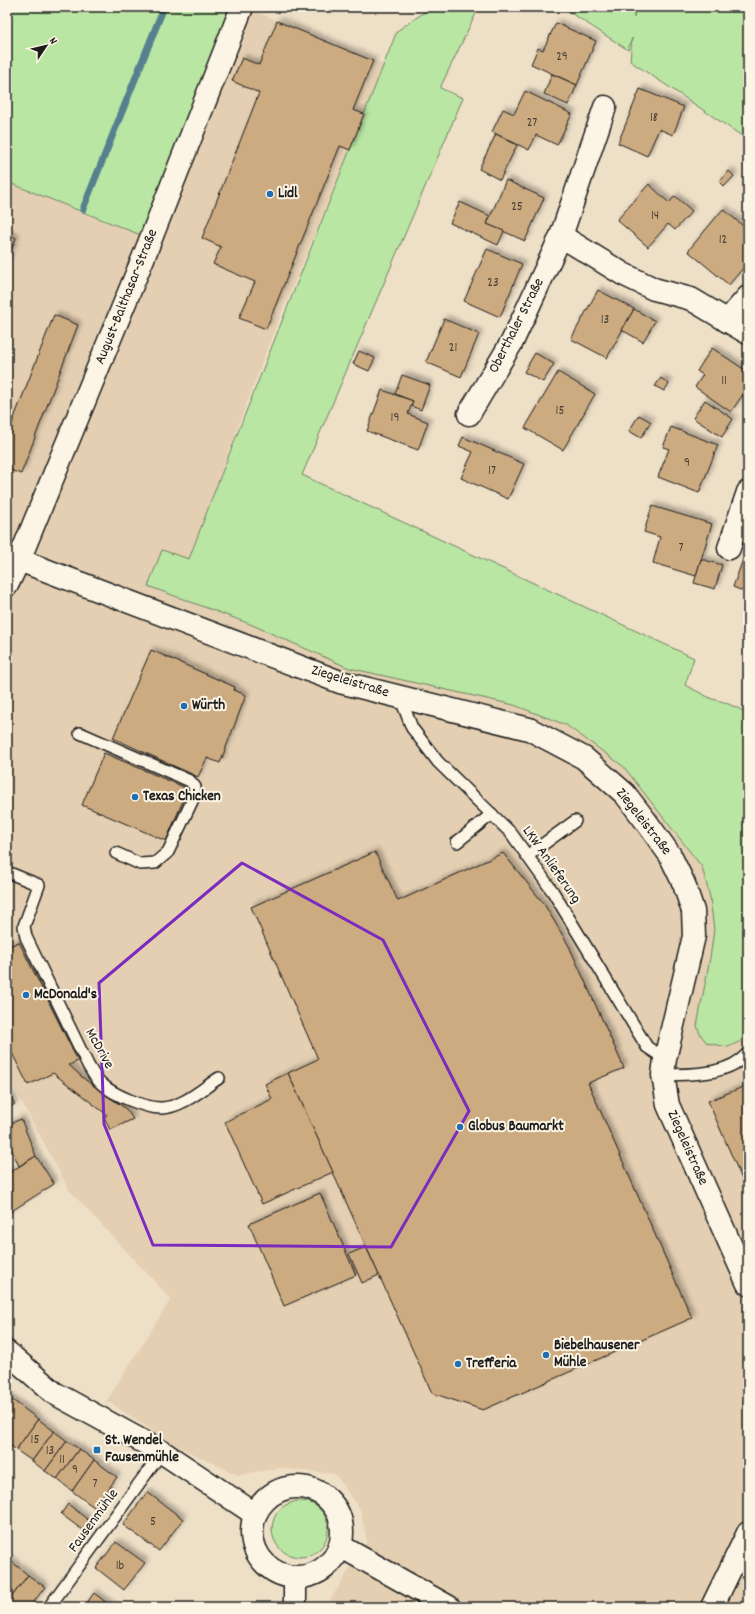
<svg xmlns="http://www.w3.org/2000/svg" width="755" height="1614" font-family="Dekko,sans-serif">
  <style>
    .built { fill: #e4cfb2 }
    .green { fill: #bae6a3; stroke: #6b8160 }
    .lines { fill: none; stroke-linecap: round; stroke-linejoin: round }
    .stream { stroke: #55818f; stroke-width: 7 }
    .building { fill: #cdab80; stroke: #1c1c1c; filter: url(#shadow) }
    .service-casing { stroke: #1c1c1c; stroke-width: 14 }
    .minor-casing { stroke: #1c1c1c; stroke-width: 25 }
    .secondary-casing { stroke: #1c1c1c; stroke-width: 25 }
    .service { stroke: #fcf5e5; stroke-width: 11 }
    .minor { stroke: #fcf5e5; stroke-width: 22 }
    .secondary { stroke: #fcf5e5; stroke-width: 22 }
    .marked { fill: none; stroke: #7b2cbf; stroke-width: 3; stroke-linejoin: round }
    .poi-dot { fill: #1f6fb2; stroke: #fcf5e5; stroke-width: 1.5 }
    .labels { text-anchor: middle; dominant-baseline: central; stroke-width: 4; stroke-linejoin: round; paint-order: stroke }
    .number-label { font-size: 13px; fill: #484035 }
    .poi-label { font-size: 15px; font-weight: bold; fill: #1c1c1c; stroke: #fcf5e5; text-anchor: start }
    .street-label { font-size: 15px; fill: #1c1c1c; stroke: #fcf5e5 }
  </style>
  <defs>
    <filter id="shadow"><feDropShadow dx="3.5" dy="-3.5" stdDeviation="2" flood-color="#0004"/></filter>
  </defs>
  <rect width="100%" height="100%" fill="#eedfc7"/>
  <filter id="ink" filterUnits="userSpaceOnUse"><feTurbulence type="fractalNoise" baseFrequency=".025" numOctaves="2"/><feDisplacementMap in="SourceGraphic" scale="8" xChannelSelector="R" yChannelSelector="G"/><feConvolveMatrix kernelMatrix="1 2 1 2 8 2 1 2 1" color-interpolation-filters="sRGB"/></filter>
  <g filter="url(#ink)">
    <!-- built -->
    <polygon class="built" points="245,7 384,65 350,150 273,333 175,596 250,624 514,705 566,725 623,766 702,867 748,874 748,1607 328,1607 331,1599 367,1541 360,1509 335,1474 279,1468 238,1475 172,1444 111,1403 106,1402 171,1299 69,1190 7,1074 7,182 151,239"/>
    <!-- green -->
    <g class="green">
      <polygon points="7,7 242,7 151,239 7,182"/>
      <polygon points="432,7 479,7 440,88 463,98 302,475 694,658 685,685 712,699 724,702 748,713 748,1028 741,1041 728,1047 707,1043 700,1034 697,1026 710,958 714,930 710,897 702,867 623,766 566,725 514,705 349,668 250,624 148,586 162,550 189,559 217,485 397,31"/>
      <polygon points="562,7 634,7 634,18 635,7 748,7 748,140 630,61 632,38 628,50"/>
      <circle cx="300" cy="1529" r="28"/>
    </g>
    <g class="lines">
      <!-- stream -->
      <polyline class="stream" points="83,209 164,7"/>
    </g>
    <!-- building -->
    <g class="building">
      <polygon points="277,21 373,61 353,110 364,114 350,150 340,146 266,329 239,318 255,282 213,264 221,247 202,238 259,93 232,81 242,58 259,65"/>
      <polygon points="556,23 596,41 577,85 531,64 538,48 543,50"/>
      <polygon points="552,74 577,85 568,105 544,94"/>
      <polygon points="640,89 684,107 673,135 659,129 647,156 618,143"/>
      <polygon points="525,91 572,114 557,145 536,135 529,150 492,132 503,109 514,114"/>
      <polygon points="496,134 517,145 500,180 479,169"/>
      <polygon points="729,171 734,176 724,187 719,182"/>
      <polygon points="506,180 544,198 525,241 487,224"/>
      <polygon points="649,184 669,203 675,196 692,211 675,230 668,224 648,247 617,220"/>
      <polygon points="460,202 490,216 487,224 504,231 498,245 450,223"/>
      <polygon points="723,209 748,230 748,262 729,285 688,251"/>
      <polygon points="7,234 16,238 7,262"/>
      <polygon points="487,249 522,264 500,317 464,301"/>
      <polygon points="598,290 634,309 607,358 571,339"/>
      <polygon points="634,309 655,321 643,342 622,330"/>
      <polygon points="54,315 78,325 21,474 7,469 7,436"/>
      <polygon points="444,319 479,334 461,377 426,362"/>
      <polygon points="712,348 748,372 748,387 731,412 695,387 703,375 697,371"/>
      <polygon points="359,351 375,358 369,371 353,364"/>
      <polygon points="535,353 554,364 543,382 524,372"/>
      <polygon points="558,372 595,394 563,450 525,428"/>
      <polygon points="402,375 430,385 421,410 411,406 413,401 395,394"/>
      <polygon points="661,378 669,384 664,391 655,386"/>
      <polygon points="382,390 413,401 408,414 428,422 418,450 367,431"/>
      <polygon points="705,400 733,419 722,437 693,418"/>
      <polygon points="639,415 651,422 641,438 629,431"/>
      <polygon points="671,427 718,445 699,493 658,477 669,449 663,447"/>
      <polygon points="463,437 524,464 508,499 461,478 473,452 459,446"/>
      <polygon points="652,506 712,524 696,576 653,563 660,537 644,532"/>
      <polygon points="748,546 748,593 733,587"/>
      <polygon points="701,559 722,565 715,589 694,583"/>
      <polygon points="151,650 235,687 234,690 246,695 220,763 207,758 198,777 113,738"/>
      <polygon points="104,753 188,789 166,841 82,805"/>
      <polygon points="375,852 398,901 503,853 544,904 569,946 624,1068 588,1083 692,1318 483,1410 432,1393 288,1073 318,1059 251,907"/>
      <polygon points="19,942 78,1061 69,1065 83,1078 126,1109 133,1119 110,1130 104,1117 107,1115 53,1073 28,1085 7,1043 7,947"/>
      <polygon points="288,1073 333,1172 262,1204 225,1122 272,1099 265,1084"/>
      <polygon points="748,1085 748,1193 708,1101"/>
      <polygon points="7,1091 15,1104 7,1109"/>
      <polygon points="21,1119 36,1156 19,1166 7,1139 7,1125"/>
      <polygon points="36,1156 54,1184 7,1214 7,1174"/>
      <polygon points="320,1193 356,1275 284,1306 249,1224"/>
      <polygon points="366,1247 379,1275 362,1283 349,1254"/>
      <polygon points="7,1396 38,1419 16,1450 7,1443"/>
      <polygon points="38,1419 54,1431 32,1461 16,1450"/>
      <polygon points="54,1431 67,1441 45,1471 32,1461"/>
      <polygon points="67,1441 79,1449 57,1479 45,1471"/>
      <polygon points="79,1449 94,1460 72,1491 57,1479"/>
      <polygon points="94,1460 117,1477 95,1508 72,1491"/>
      <polygon points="147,1492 183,1519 159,1551 123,1525"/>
      <polygon points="68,1504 92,1523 85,1532 61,1514"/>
      <polygon points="116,1542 145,1563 124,1590 96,1568"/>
      <polygon points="7,1559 12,1562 7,1569"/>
      <polygon points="12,1562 28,1575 7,1603 7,1569"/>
      <polygon points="28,1575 45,1587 30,1607 12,1607 7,1603"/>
      <polygon points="94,1593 112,1607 84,1607"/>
    </g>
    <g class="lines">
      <defs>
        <g id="service">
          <polyline points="400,697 412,728 438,762 511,833 553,892 647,1047 665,1059"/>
          <polyline points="80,733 190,781 195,787 194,797 168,852 155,863 140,864 116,853"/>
          <polyline points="457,842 492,814"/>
          <polyline points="527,856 575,821"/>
          <path d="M 7,872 L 39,885 L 24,926 L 26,937 L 88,1065 C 92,1072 96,1080 103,1085 C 114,1095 147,1109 162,1108 C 183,1107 202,1089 219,1078"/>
          <path d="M 663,1075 C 691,1074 728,1076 748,1053"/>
          <polyline points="49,1607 162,1452"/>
        </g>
        <g id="minor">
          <polyline points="561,236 623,274 654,289 691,299 748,333"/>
          <polyline points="727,321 748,297"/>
          <polyline points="469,414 512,342 561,236 605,107"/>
          <polyline points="729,548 748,492"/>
          <polyline points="19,560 340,682 529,729 584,758 625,794 645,820 670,855 684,884 693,911 694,936 665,1059 663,1075 668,1105 748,1284"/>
          <polyline points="7,585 19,560 144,256 242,7"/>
          <polyline points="340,1546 449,1607"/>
          <polyline points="712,1607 748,1533"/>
        </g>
        <g id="secondary">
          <polyline points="7,1352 54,1393 162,1452 255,1514"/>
          <circle cx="297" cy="1532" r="45"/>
          <polyline points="295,1578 295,1607"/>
        </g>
      </defs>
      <!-- service casing -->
      <use href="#service" class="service-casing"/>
      <!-- minor casing -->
      <use href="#minor" class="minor-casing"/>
      <!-- secondary casing -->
      <use href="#secondary" class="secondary-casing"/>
      <!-- service -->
      <use href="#service" class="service"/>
      <!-- minor -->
      <use href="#minor" class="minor"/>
      <!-- secondary -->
      <use href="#secondary" class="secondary"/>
    </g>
  </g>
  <!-- marked area -->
  <path class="marked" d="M 242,863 L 383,940 L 469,1111 L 391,1247 L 153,1245 L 104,1124 L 99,983 Z"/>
  <!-- markers -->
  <g class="poi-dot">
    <circle cx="270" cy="194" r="4"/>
    <circle cx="184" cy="706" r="4"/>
    <circle cx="135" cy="797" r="4"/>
    <circle cx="26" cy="995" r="4"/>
    <circle cx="460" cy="1127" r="4"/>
    <circle cx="546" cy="1355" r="4"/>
    <circle cx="458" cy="1364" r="4"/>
    <rect x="93" y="1446" width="8" height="8" rx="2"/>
  </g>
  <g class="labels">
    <!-- number labels -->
    <g class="number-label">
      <text x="562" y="57">29</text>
      <text x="654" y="118">18</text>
      <text x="532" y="123">27</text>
      <text x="517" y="207">25</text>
      <text x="655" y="216">14</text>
      <text x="723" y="240">12</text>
      <text x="493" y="283">23</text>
      <text x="605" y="320">13</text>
      <text x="453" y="348">21</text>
      <text x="724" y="381">11</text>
      <text x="560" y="411">15</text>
      <text x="395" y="418">19</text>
      <text x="687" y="463">9</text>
      <text x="492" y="471">17</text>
      <text x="681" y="548">7</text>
      <text x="35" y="1440">15</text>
      <text x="50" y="1451">13</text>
      <text x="62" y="1460">11</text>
      <text x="75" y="1470">9</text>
      <text x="95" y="1484">7</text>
      <text x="153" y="1522">5</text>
      <text x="120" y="1566">1b</text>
    </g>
    <!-- poi labels -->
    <g class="poi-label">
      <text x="278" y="194">Lidl</text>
      <text x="192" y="706">Würth</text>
      <text x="143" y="797">Texas Chicken</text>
      <text x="34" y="995">McDonald's</text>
      <text x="468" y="1127">Globus Baumarkt</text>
      <text x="554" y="1346">Biebelhausener<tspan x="554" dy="17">Mühle</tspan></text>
      <text x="466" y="1364">Trefferia</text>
      <text x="105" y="1441">St. Wendel<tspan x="105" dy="17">Fausenmühle</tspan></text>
    </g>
    <!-- street labels -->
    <g class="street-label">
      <text transform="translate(127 297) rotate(-68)">August-Balthasar-Straße</text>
      <text transform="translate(517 326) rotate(-63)">Oberthaler Straße</text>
      <text transform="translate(350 682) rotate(17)">Ziegeleistraße</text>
      <text transform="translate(643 822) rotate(52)">Ziegeleistraße</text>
      <text transform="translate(551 865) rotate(55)">LKW Anlieferung</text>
      <text transform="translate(99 1049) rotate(61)">McDrive</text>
      <text transform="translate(687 1148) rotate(66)">Ziegeleistraße</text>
      <text transform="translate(94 1521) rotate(-54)">Fausenmühle</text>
    </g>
  </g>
  <!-- margin -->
  <rect width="755" height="1614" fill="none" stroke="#fcf5e5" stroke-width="24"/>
  <rect x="12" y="12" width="731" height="1590" fill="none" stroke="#1c1c1c" stroke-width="1.5" filter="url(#ink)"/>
  <!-- north arrow -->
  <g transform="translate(46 46) rotate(55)" stroke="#fcf5e5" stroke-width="3" paint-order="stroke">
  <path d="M0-3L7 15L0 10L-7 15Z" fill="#1c1c1c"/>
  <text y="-6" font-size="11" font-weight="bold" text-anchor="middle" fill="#1c1c1c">N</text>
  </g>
</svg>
